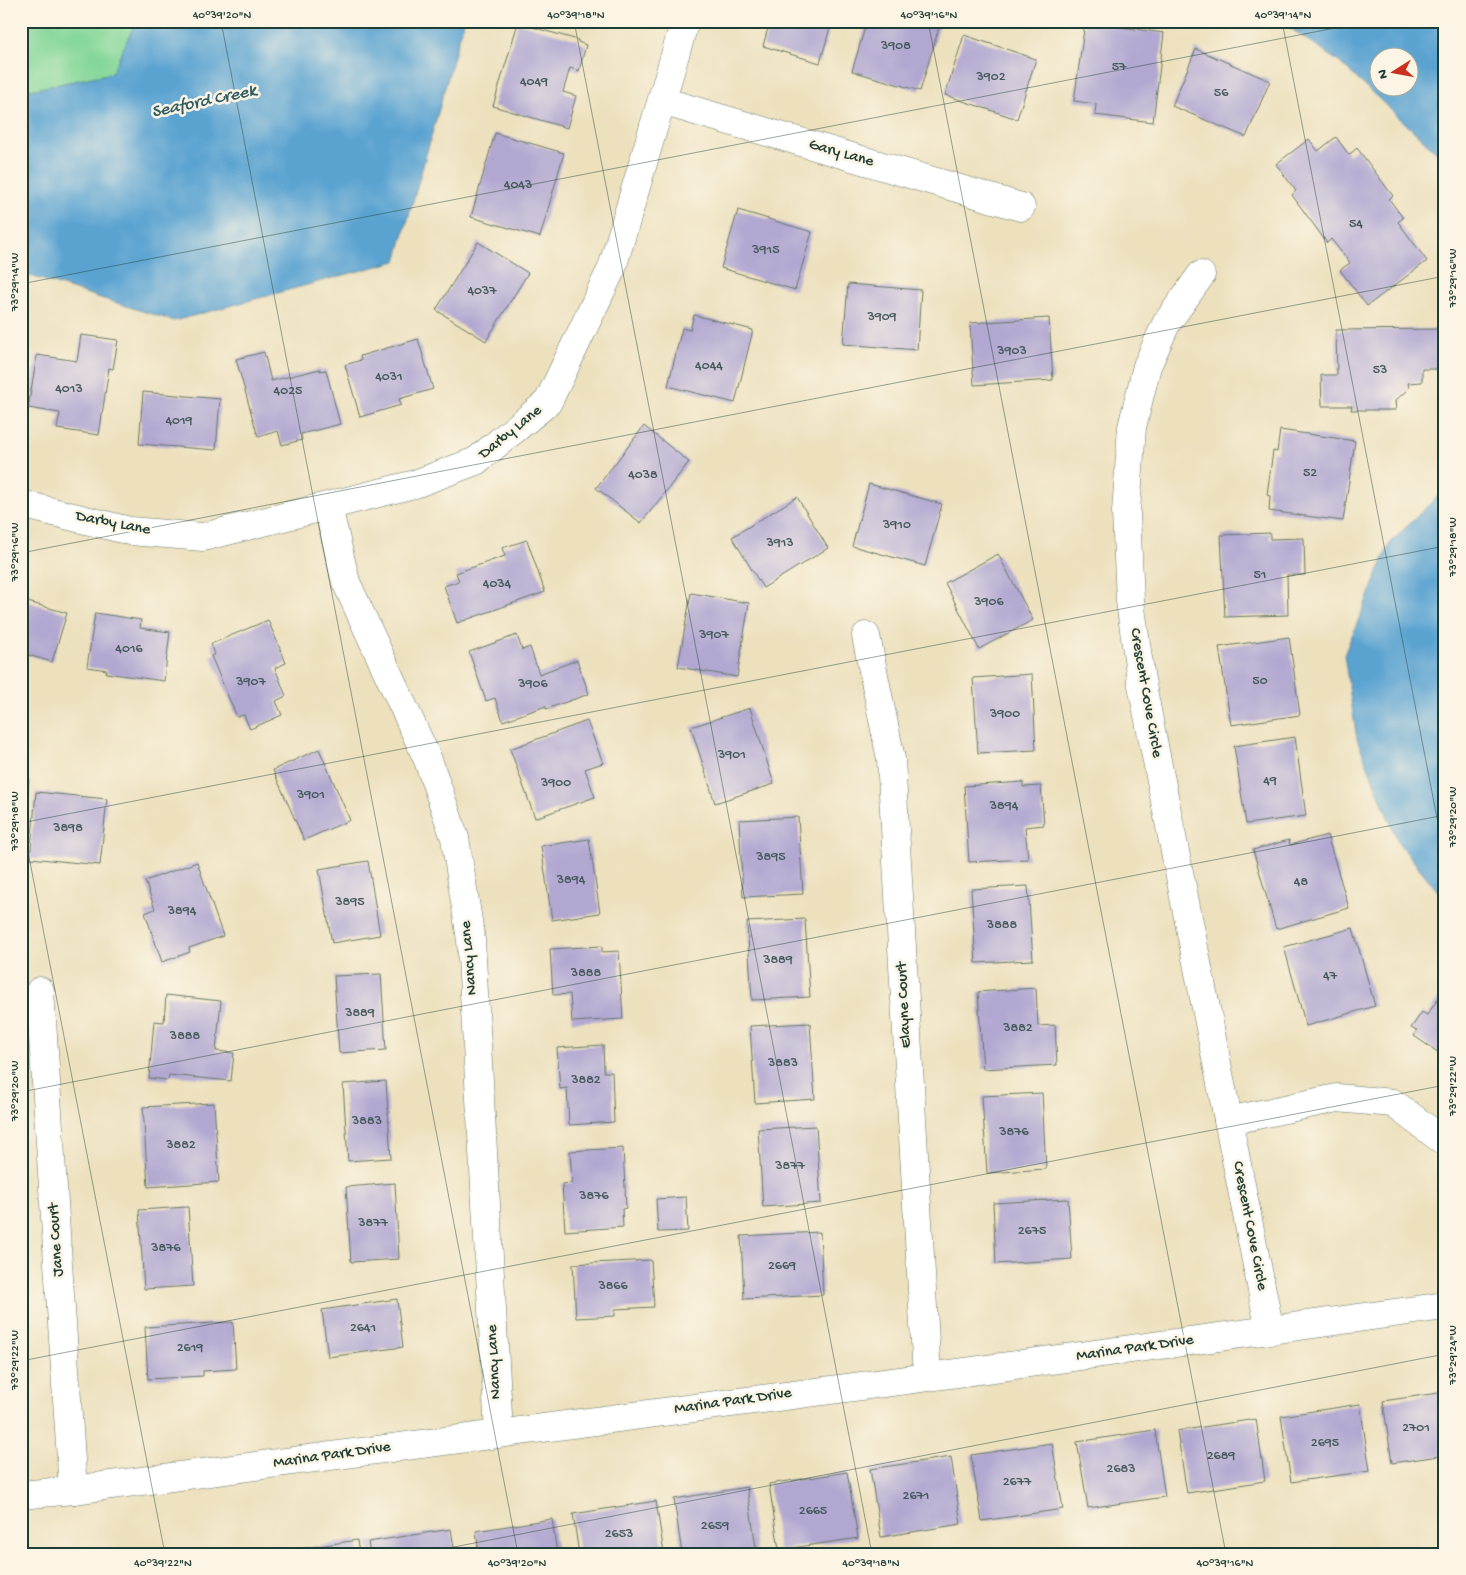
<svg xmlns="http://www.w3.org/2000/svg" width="1466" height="1575" font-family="'Gochi Hand',sans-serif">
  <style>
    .green { fill: #84d799; stroke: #528a66 }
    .water { fill: #5aa3d1; stroke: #3c7082; fill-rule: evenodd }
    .building { fill: #b1a7d1 }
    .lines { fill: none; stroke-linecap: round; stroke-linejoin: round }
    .street-casing { stroke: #677664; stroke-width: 29 }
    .street { stroke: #fff; stroke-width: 28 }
    .ticks { fill: none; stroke: #1f3d34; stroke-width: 1; stroke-opacity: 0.45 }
    .labels { text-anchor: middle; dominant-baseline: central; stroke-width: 5; stroke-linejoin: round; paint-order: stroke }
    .number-label { font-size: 14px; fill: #44585b }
    .street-label { font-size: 16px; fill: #1f3d34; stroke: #fcf5e5 }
    .water-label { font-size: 18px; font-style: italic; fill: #315c63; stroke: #fcf5e5 }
    .neatline { fill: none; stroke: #1f3d34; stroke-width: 2 }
    .ticks-label { font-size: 12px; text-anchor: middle; fill: #1f3d34 }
  </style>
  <rect width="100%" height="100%" fill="#fcf5e5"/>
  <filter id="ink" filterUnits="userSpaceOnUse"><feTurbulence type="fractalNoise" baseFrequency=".02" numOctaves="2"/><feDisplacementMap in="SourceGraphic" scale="10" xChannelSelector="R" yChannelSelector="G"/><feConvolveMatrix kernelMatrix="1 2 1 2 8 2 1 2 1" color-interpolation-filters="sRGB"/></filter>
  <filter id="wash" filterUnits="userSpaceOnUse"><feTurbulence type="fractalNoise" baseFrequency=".0096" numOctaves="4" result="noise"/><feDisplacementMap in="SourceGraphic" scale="20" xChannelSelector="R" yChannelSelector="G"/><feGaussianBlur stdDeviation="1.12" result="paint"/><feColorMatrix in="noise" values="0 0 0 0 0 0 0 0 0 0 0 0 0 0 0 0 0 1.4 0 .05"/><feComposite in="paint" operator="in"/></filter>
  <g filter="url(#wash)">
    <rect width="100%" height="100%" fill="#ece0bd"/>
    <!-- green -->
    <polygon class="green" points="21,21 136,21 113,73 21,92"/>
    <!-- water -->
    <g class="water">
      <polygon points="136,21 464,21 396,261 174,321 21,273 21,92 112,73"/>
      <path d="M 1280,21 L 1445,21 L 1445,160 L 1339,62 ZM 1378,58 L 1408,58 L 1408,88 L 1378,88 Z"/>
      <polygon points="1445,489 1445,900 1398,842 1357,739 1344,655 1390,543"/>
    </g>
    <g id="blocks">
      <!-- building -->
      <g class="building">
        <polygon points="770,21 832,21 820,63 763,46"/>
        <polygon points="867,21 941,21 920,91 852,71"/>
        <polygon points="1085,22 1164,33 1153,122 1095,115 1096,104 1074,101"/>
        <polygon points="518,23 578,40 578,42 586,45 579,71 570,68 563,92 576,96 567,128 493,106"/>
        <polygon points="964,35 1036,59 1017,119 945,95"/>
        <polygon points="1196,49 1270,81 1246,137 1172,106"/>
        <polygon points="495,133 564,153 540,237 471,217"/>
        <polygon points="1336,137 1349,155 1357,148 1393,196 1389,199 1403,218 1398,222 1427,261 1367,306 1340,270 1350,263 1331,239 1327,243 1292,195 1296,191 1276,164 1309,139 1318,151"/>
        <polygon points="738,210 812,232 795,290 721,268"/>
        <polygon points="478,242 528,273 486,341 436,310"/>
        <polygon points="848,284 921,290 917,350 843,344"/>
        <polygon points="694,315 753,330 735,403 668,386 682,328 690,330"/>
        <polygon points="1049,318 1053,380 974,385 970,323"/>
        <polygon points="1445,329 1445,369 1422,369 1422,382 1408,383 1409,388 1395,401 1396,410 1351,410 1352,406 1322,406 1321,375 1337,375 1336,330"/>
        <polygon points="81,335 118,340 113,369 109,368 99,435 57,429 60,413 28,408 37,355 77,361"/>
        <polygon points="418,339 433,389 399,399 401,405 360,417 345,365 361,360 360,356"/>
        <polygon points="264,352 271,381 320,369 320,371 326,370 340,424 301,434 302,440 282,445 278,431 258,437 236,359"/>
        <polygon points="143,392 220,399 216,450 139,444"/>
        <polygon points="644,426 689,462 641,523 596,488"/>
        <polygon points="1280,430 1355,441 1343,521 1269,511 1270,496 1267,495 1273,451 1277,452"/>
        <polygon points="869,484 942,504 925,566 852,546"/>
        <polygon points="797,497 828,548 763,588 732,537"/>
        <polygon points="1270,533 1270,539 1304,538 1305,575 1287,575 1288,615 1225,617 1221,535"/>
        <polygon points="527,540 545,592 457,623 444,586 459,581 456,573 505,556 502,548"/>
        <polygon points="998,554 1033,620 979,649 945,583"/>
        <polygon points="691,593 749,603 737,677 678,667"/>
        <polygon points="21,600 67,613 52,662 21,653"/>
        <polygon points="95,613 141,620 140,628 170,632 164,681 106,673 107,670 87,667"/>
        <polygon points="268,620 286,663 275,668 286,696 276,701 282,715 250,729 244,715 237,717 211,656 215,654 211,644"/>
        <polygon points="517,635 522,650 530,647 539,674 577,660 589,694 546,709 546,706 503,721 495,698 486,701 469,652"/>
        <polygon points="1289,637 1300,715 1231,725 1219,647"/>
        <polygon points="1032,674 1036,750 978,753 973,678"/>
        <polygon points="750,708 774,784 715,803 691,727"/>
        <polygon points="587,721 603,763 585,769 595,797 535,818 510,749"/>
        <polygon points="1295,737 1306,816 1246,824 1234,746"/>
        <polygon points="319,749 350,820 304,840 273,770"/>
        <polygon points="21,777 29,778 27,805 21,805"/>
        <polygon points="1023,782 1023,787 1041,786 1044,825 1025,827 1028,859 969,862 964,786"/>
        <polygon points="36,792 107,799 100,865 30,858"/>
        <polygon points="798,817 803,894 743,897 739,820"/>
        <polygon points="1327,835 1349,908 1276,929 1253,850 1289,840 1290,845"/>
        <polygon points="589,839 600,913 552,920 541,846"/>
        <polygon points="368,861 380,935 332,943 319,869"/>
        <polygon points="197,862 223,936 189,948 190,952 162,962 145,913 155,909 145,881"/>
        <polygon points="1028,886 1033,960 976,963 971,889"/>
        <polygon points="805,919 810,997 752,1000 747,922"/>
        <polygon points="1353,928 1375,1006 1306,1026 1284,947"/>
        <polygon points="602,946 602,952 619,951 623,1019 572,1022 570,994 553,995 550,949"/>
        <polygon points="381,974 386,1050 339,1053 334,976"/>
        <polygon points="1036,988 1038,1026 1055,1025 1057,1065 983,1069 978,992"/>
        <polygon points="1445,989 1445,1057 1414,1036 1417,1031 1411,1028 1422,1012 1427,1015"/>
        <polygon points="166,995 221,1001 216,1051 234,1053 231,1081 169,1075 168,1080 149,1078 154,1021 164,1022"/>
        <polygon points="810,1023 815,1099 755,1103 750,1026"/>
        <polygon points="603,1045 604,1072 612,1072 614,1122 569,1125 567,1088 560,1089 557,1048"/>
        <polygon points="386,1081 391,1158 348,1161 343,1084"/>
        <polygon points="1042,1093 1046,1169 987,1173 982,1096"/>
        <polygon points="214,1103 219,1182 148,1187 143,1107"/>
        <polygon points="816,1126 821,1203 763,1207 758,1129"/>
        <polygon points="623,1148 626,1208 622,1209 623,1227 565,1231 562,1184 572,1183 570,1151"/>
        <polygon points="395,1183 399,1259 351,1262 346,1187"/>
        <polygon points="686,1197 688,1231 658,1232 656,1199"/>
        <polygon points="1068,1199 1072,1259 996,1264 993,1203"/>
        <polygon points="188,1207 193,1286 144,1289 139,1210"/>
        <polygon points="820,1232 823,1295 744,1299 741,1236"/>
        <polygon points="651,1260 654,1307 615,1309 615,1316 576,1318 573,1264"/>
        <polygon points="397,1299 403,1347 328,1357 322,1310"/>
        <polygon points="233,1322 236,1369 203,1371 203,1376 148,1379 145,1327"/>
        <polygon points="1445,1392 1445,1455 1392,1463 1383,1401"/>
        <polygon points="1360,1404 1370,1471 1291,1482 1281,1416"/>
        <polygon points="1256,1419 1265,1481 1187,1493 1177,1431"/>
        <polygon points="1155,1430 1165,1497 1088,1508 1077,1442"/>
        <polygon points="1052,1443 1063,1509 982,1521 971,1455"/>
        <polygon points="951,1457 961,1524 881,1537 870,1469"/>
        <polygon points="847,1472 858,1538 779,1550 769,1484"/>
        <polygon points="747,1487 757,1554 682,1554 674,1499"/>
        <polygon points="656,1501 664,1554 579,1554 573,1514"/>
        <polygon points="552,1519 557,1554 479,1554 476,1531"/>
        <polygon points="451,1529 455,1554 370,1554 368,1542"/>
        <polygon points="357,1540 359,1554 275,1554 275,1553"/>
      </g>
    </g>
  </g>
  <g filter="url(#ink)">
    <use href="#blocks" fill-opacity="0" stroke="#677664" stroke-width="1"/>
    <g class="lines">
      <defs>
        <g id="street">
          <polyline points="662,101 1021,207"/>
          <polyline points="1201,275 1166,324 1147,366 1132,427 1126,512 1130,601 1141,680 1270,1331"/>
          <polyline points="21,504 130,531 203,537 415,484 476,461 548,402 612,268 685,21"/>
          <polyline points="328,507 346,582 428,760 455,838 471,940 499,1433"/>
          <polyline points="866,636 891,759 927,1376"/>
          <polyline points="40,991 73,1490"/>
          <polyline points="1228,1121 1337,1098 1393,1103 1445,1142"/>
          <path d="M 21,1495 L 73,1490 C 531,1429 988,1371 1445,1306"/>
        </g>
      </defs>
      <!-- street casing -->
      <use href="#street" class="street-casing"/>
      <!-- street -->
      <use href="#street" class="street"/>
    </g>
  </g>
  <!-- ticks -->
  <path class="ticks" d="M 221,21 L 518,1554M 574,21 L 872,1554M 928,21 L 1226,1554M 1282,21 L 1445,859M 21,284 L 1371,21M 21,553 L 1445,276M 21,816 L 165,1554M 21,823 L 1445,546M 21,1092 L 1445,815M 21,1361 L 1445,1085M 418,1554 L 1445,1354"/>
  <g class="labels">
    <!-- number labels -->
    <g class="number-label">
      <text x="896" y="46">3908</text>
      <text x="1119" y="67">57</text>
      <text x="991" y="77">3902</text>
      <text x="534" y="82">4049</text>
      <text x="1221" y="93">56</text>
      <text x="518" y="185">4043</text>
      <text x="1356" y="224">54</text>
      <text x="766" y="250">3915</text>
      <text x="482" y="291">4037</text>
      <text x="882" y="317">3909</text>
      <text x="1012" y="351">3903</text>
      <text x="709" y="366">4044</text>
      <text x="1380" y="370">53</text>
      <text x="389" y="377">4031</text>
      <text x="69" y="389">4013</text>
      <text x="288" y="391">4025</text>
      <text x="179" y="421">4019</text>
      <text x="1310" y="473">52</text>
      <text x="643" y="475">4038</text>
      <text x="897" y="525">3910</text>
      <text x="780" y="543">3913</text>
      <text x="1260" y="575">51</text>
      <text x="497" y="584">4034</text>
      <text x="989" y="602">3906</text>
      <text x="714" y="635">3907</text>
      <text x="129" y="649">4016</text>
      <text x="1260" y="681">50</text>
      <text x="251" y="682">3907</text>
      <text x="533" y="684">3906</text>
      <text x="1005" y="714">3900</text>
      <text x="732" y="755">3901</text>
      <text x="1270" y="781">49</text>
      <text x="556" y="783">3900</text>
      <text x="311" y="795">3901</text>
      <text x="1004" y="806">3894</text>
      <text x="68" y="828">3898</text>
      <text x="771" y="857">3895</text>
      <text x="571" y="880">3894</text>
      <text x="1301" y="882">48</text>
      <text x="350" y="902">3895</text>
      <text x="182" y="911">3894</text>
      <text x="1002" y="925">3888</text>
      <text x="778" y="960">3889</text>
      <text x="586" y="973">3888</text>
      <text x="1330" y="976">47</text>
      <text x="360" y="1013">3889</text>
      <text x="1018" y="1028">3882</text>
      <text x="185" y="1036">3888</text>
      <text x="783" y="1063">3883</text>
      <text x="586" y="1080">3882</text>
      <text x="367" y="1121">3883</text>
      <text x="1014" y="1132">3876</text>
      <text x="181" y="1145">3882</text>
      <text x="790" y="1166">3877</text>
      <text x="594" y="1196">3876</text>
      <text x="373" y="1223">3877</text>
      <text x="1032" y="1231">2675</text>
      <text x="166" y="1248">3876</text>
      <text x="782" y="1266">2669</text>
      <text x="613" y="1286">3866</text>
      <text x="363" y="1328">2641</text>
      <text x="190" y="1348">2619</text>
      <text x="1416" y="1428">2701</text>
      <text x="1325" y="1443">2695</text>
      <text x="1221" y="1456">2689</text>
      <text x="1121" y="1469">2683</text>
      <text x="1017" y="1482">2677</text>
      <text x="916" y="1496">2671</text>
      <text x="813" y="1511">2665</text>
      <text x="715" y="1526">2659</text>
      <text x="619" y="1534">2653</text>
    </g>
    <!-- street labels -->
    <g class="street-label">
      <text transform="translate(841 154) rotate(16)">Gary Lane</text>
      <text transform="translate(511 433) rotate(-39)">Darby Lane</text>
      <text transform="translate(113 524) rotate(11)">Darby Lane</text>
      <text transform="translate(1145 693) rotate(80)">Crescent Cove Circle</text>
      <text transform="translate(470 958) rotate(-95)">Nancy Lane</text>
      <text transform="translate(905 1005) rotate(-93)">Elayne Court</text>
      <text transform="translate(1249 1226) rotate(79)">Crescent Cove Circle</text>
      <text transform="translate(57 1240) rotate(-94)">Jane Court</text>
      <text transform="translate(1135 1349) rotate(-8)">Marina Park Drive</text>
      <text transform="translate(495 1362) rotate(-93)">Nancy Lane</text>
      <text transform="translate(733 1402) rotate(-8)">Marina Park Drive</text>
      <text transform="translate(332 1456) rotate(-8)">Marina Park Drive</text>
    </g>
    <!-- water labels -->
    <g class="water-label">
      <text transform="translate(204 102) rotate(-12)">Seaford Creek</text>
    </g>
  </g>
  <!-- margin -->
  <rect width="1466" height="1575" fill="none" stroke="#fcf5e5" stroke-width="55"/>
  <!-- north arrow -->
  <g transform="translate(1394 72) rotate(259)"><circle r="24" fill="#fcf5e5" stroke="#a4ab9e"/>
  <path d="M0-4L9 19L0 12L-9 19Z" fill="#c8321e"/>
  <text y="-8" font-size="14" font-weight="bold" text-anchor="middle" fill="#1f3d34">N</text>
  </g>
  <rect x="28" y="28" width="1410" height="1520" class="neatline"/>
  <g class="ticks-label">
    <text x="222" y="18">40°39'20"N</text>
    <text x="576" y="18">40°39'18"N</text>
    <text x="929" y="18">40°39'16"N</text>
    <text x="1283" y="18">40°39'14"N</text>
    <text transform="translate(1452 278) rotate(-90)" y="4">73°29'16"W</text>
    <text transform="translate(14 282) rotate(-90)" y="4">73°29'14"W</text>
    <text transform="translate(1452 547) rotate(-90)" y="4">73°29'18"W</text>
    <text transform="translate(14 552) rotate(-90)" y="4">73°29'16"W</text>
    <text transform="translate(1452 817) rotate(-90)" y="4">73°29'20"W</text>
    <text transform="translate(14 821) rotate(-90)" y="4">73°29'18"W</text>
    <text transform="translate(1452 1086) rotate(-90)" y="4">73°29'22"W</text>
    <text transform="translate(14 1091) rotate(-90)" y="4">73°29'20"W</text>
    <text transform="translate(1452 1355) rotate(-90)" y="4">73°29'24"W</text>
    <text transform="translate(14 1360) rotate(-90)" y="4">73°29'22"W</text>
    <text x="163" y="1566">40°39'22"N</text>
    <text x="517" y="1566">40°39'20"N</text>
    <text x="871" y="1566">40°39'18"N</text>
    <text x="1225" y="1566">40°39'16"N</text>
  </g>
</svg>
